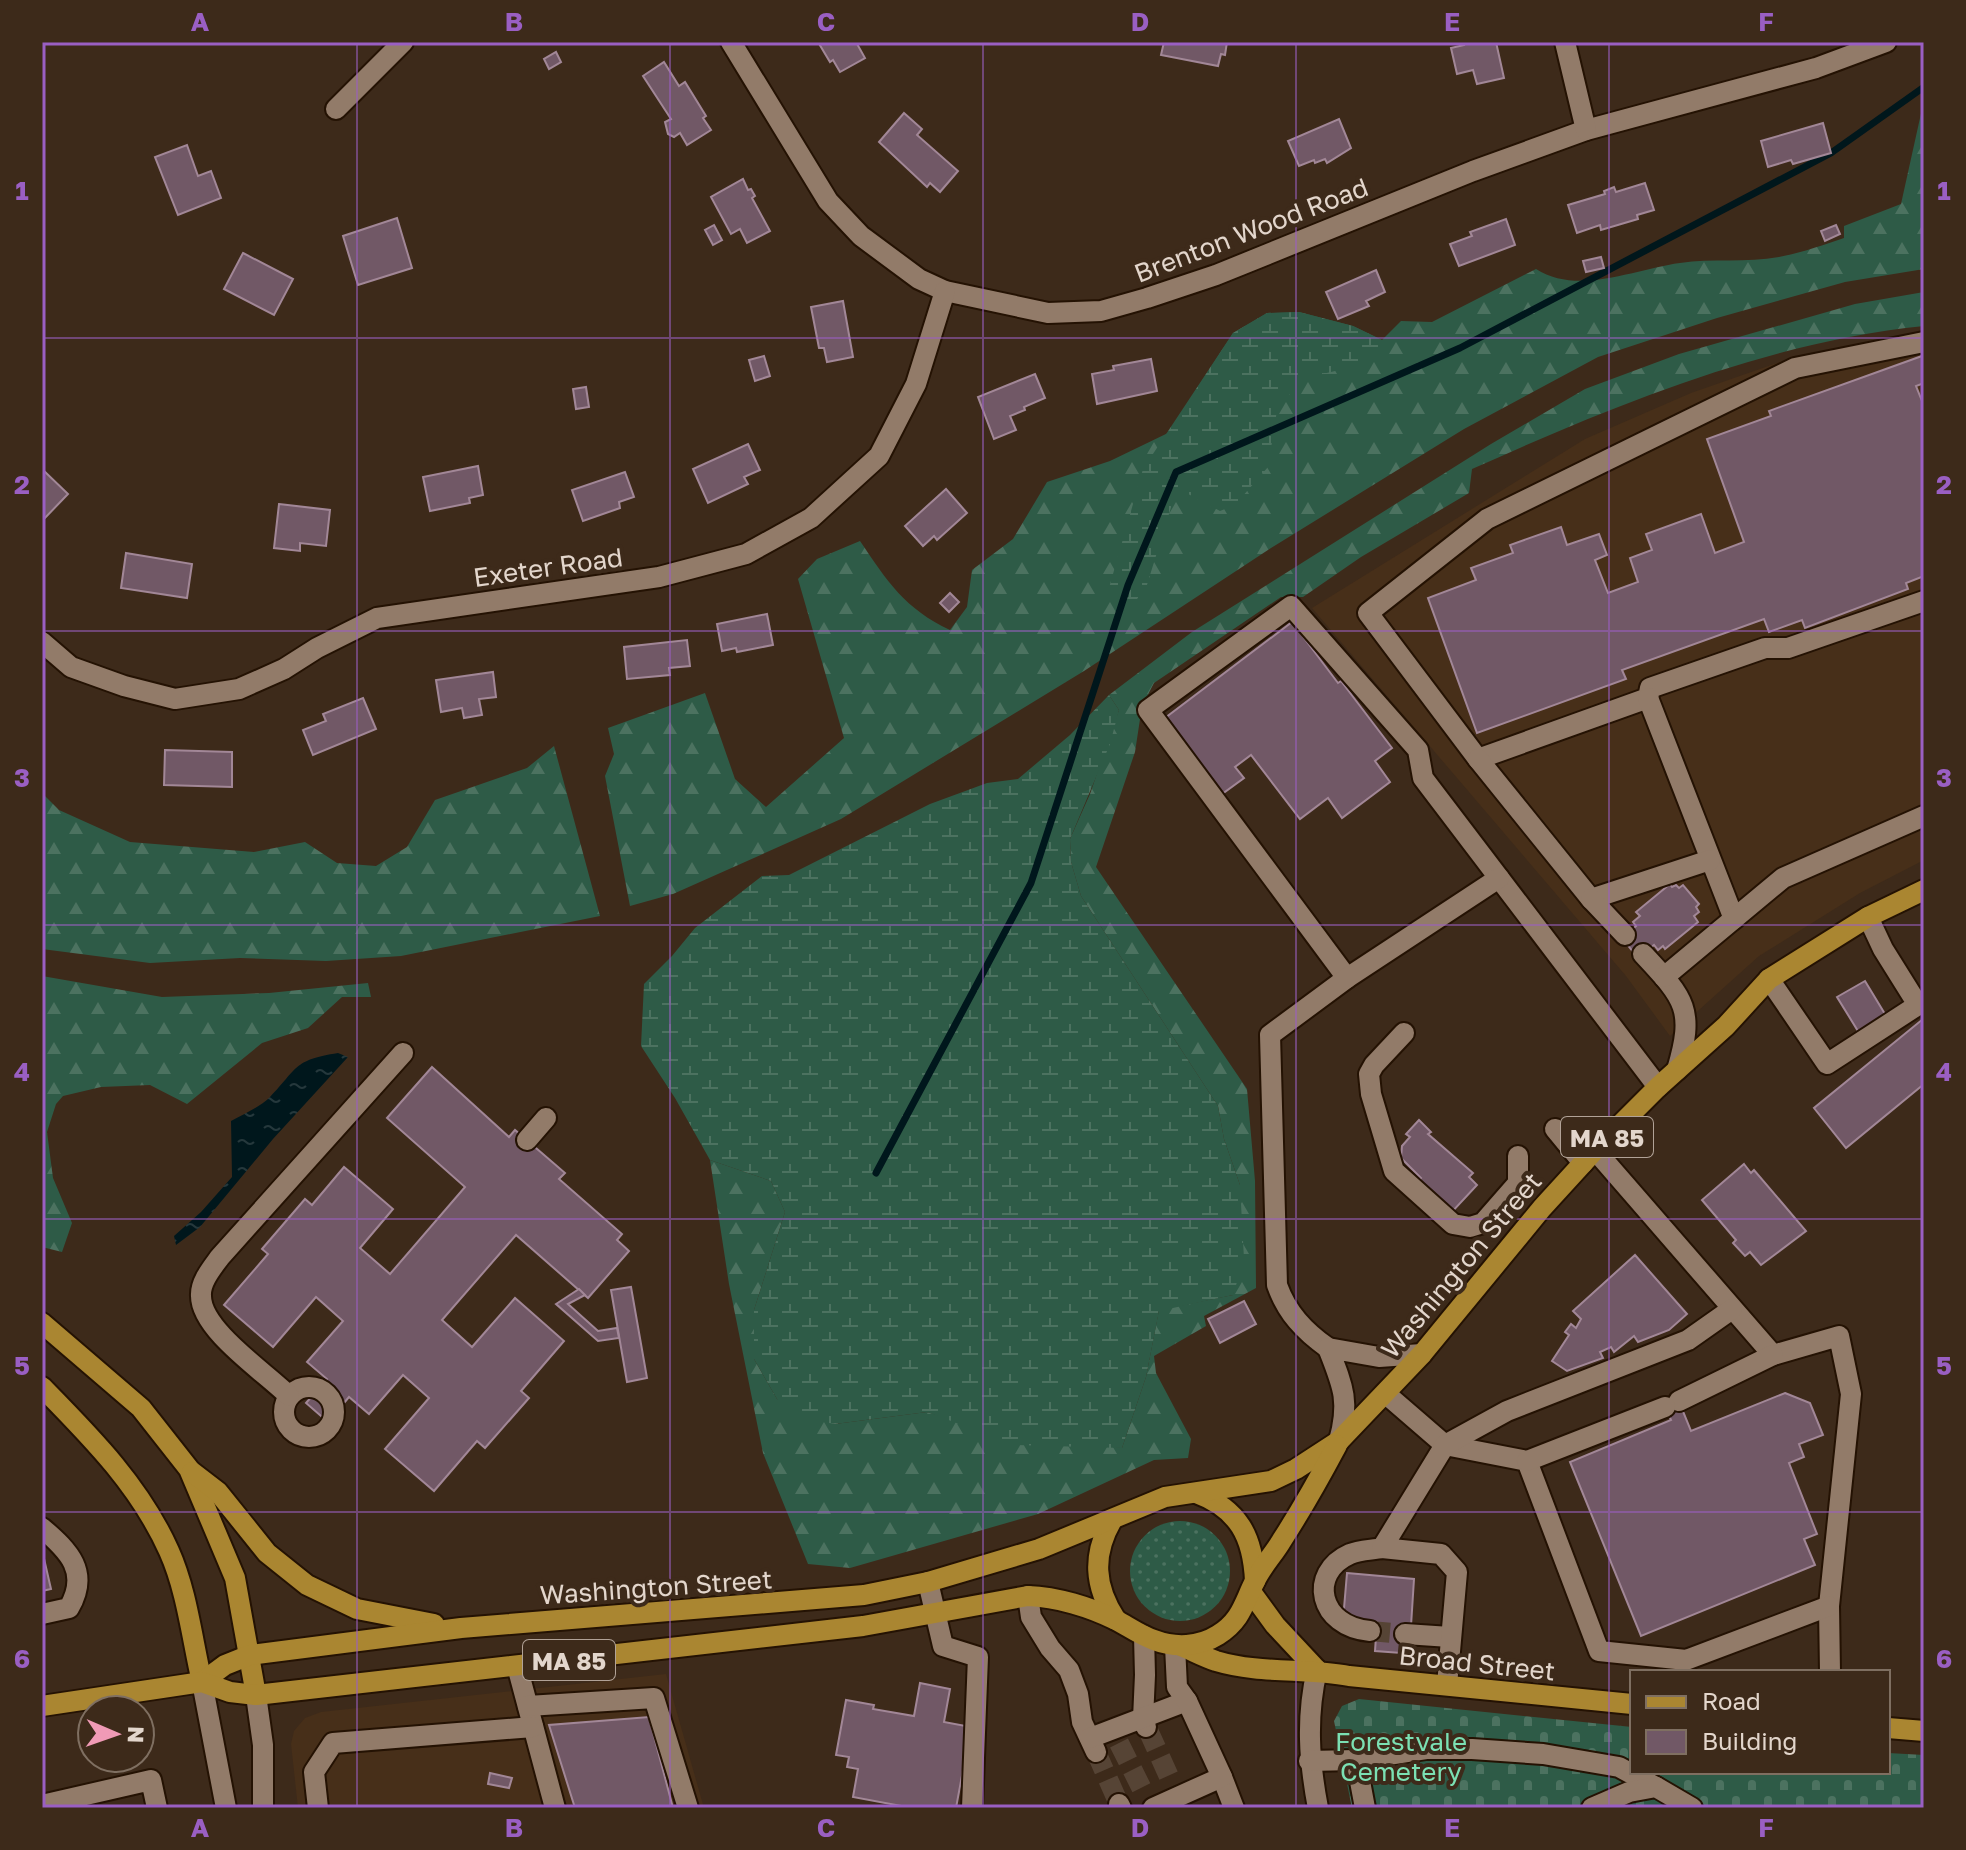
<svg xmlns="http://www.w3.org/2000/svg" width="1966" height="1850" font-family="'Golos Text',sans-serif">
  <style>
    .built { fill: #472f19 }
    .grass { fill: url(#grass-dots) }
    .forest { fill: url(#forest-firs) }
    .wetland { fill: url(#wetland-marsh) }
    .cemetery { fill: url(#cemetery-stones) }
    .water { fill: url(#water-ripples) }
    .lines { fill: none; stroke-linecap: round; stroke-linejoin: round }
    .stream { stroke: #00171c; stroke-width: 7 }
    .building { fill: #715866; stroke: #a28797; stroke-width: 2 }
    .minor-tunnel { stroke: #564435; stroke-width: 20; stroke-dasharray: 20 10; stroke-linecap: butt }
    .minor-casing { stroke: #241203; stroke-width: 24 }
    .major-casing { stroke: #241203; stroke-width: 24 }
    .minor { stroke: #927b69; stroke-width: 20 }
    .major { stroke: #aa8631; stroke-width: 20 }
    .grid { fill: none; stroke: #9a5fc3; stroke-width: 2; stroke-opacity: 0.55 }
    .labels { text-anchor: middle; dominant-baseline: central; stroke-width: 8; stroke-linejoin: round; paint-order: stroke }
    .shield { fill: #3d2a1a; stroke: #b1a297; stroke-width: 2 }
    .shield-label { font-size: 24px; font-weight: bold; fill: #e3d6cc }
    .street-label { font-size: 26px; fill: #e3d6cc; stroke: #3d2a1a }
    .park-label { font-size: 26px; fill: #7be0b3; stroke: #3d2a1a }
    .neatline { fill: none; stroke: #9a5fc3; stroke-width: 3 }
    .grid-label { font-size: 26px; text-anchor: middle; font-weight: bold; fill: #9a5fc3 }
  </style>
  <defs>
    <pattern id="grass-dots" width="8" height="8" patternUnits="userSpaceOnUse" patternTransform="scale(2)"><rect width="8" height="8" fill="#2e5b47"/><path d="M2 2h.1M6 6h.1" fill="none" stroke="#4c7260" stroke-width="1.8" stroke-linecap="round"/></pattern>
    <pattern id="forest-firs" width="22" height="20" patternUnits="userSpaceOnUse" patternTransform="scale(2)"><rect width="22" height="20" fill="#2e5b47"/><path d="M5 1l3.5 6h-7zM16 11l3.5 6h-7z" fill="#4c7260"/></pattern>
    <pattern id="wetland-marsh" width="20" height="14" patternUnits="userSpaceOnUse" patternTransform="scale(2)"><rect width="20" height="14" fill="#2e5b47"/><path d="M1 5h8M5 5V1M11 12h8M15 12V8" fill="none" stroke="#4c7260"/></pattern>
    <pattern id="cemetery-stones" width="16" height="16" patternUnits="userSpaceOnUse" patternTransform="scale(2)"><rect width="16" height="16" fill="#2e5b47"/><path d="M2 7V4a2 2 0 0 1 4 0v3zM10 15v-3a2 2 0 0 1 4 0v3z" fill="#4c7260"/></pattern>
    <pattern id="water-ripples" width="26" height="14" patternUnits="userSpaceOnUse" patternTransform="scale(2)"><rect width="26" height="14" fill="#00171c"/><path d="M2 4q2-2 4 0t4 0M15 11q2-2 4 0t4 0" fill="none" stroke="#25383c"/></pattern>
  </defs>
  <rect width="100%" height="100%" fill="#3d2a1a"/>
  <!-- built -->
  <g class="built">
    <polygon points="1924,335 1924,860 1860,893 1759,956 1670,1036 1626,976 1312,608 1585,439 1691,393 1794,357"/>
    <polygon points="666,1674 704,1808 298,1808 291,1744 294,1731 305,1718 321,1712"/>
  </g>
  <!-- grass -->
  <circle class="grass" cx="1180" cy="1571" r="50"/>
  <!-- forest -->
  <g class="forest">
    <path d="M 1924,100 L 1924,269 L 1845,282 L 1717,318 L 1598,357 L 1464,429 L 1271,548 L 1084,671 L 841,819 L 673,894 L 630,906 L 605,776 L 614,754 L 608,728 L 705,693 L 735,779 L 766,807 L 844,738 L 798,579 L 817,559 L 860,541 C 887,581 905,609 950,630 L 967,607 L 972,570 L 1013,539 L 1047,482 L 1110,461 L 1168,433 L 1233,333 L 1267,313 L 1299,312 L 1353,326 L 1382,340 L 1401,321 L 1432,322 L 1536,269 C 1578,296 1635,269 1680,263 C 1712,258 1747,263 1779,257 C 1801,253 1823,245 1844,238 L 1844,226 L 1901,204 Z"/>
    <path d="M 1924,292 L 1924,326 C 1767,342 1615,405 1472,469 L 1469,493 L 1361,557 L 1303,597 L 1281,597 L 1154,683 L 1142,706 L 1135,752 L 1096,867 L 1247,1089 L 1255,1181 L 1256,1288 L 1204,1316 L 1206,1326 L 1154,1356 L 1156,1373 L 1191,1439 L 1188,1458 L 1154,1460 L 1038,1514 L 850,1568 L 808,1564 L 763,1453 L 729,1284 L 710,1160 L 771,1181 L 785,1212 L 754,1310 L 754,1359 L 777,1399 L 835,1424 L 927,1412 L 967,1424 L 1122,1448 L 1146,1377 L 1159,1310 L 1233,1295 L 1240,1185 L 1224,1139 L 1218,1106 L 1081,896 L 1071,862 L 1070,839 L 1090,794 L 1119,710 L 1109,695 L 1192,632 L 1491,444 L 1585,389 L 1679,354 L 1855,304 Z"/>
    <polygon points="554,746 600,916 401,956 326,961 240,958 150,963 42,949 42,793 59,810 130,842 254,852 305,842 337,863 376,866 407,847 435,800 527,768"/>
    <polygon points="42,976 162,997 269,993 368,983 371,997 342,997 308,1028 262,1043 187,1104 150,1085 101,1087 63,1096 56,1104 47,1132 53,1178 72,1223 62,1252 42,1247"/>
  </g>
  <!-- wetland -->
  <g class="wetland">
    <polygon points="1299,312 1353,326 1382,340 1381,360 1310,377 1278,404 1268,467 1235,505 1220,511 1177,488 1146,588 1128,610 1117,607 1109,588 1143,469 1233,333 1267,313"/>
    <polygon points="1109,695 1119,710 1110,744 1070,839 1071,862 1081,896 1218,1106 1224,1139 1240,1185 1244,1259 1233,1295 1159,1311 1146,1377 1122,1448 1016,1445 927,1412 835,1424 796,1417 777,1399 754,1359 754,1310 785,1212 771,1181 710,1160 675,1098 641,1046 644,984 672,956 695,928 762,876 789,875 930,804 987,783 1018,779 1070,735"/>
  </g>
  <!-- cemetery -->
  <polygon class="cemetery" points="1359,1699 1632,1727 1632,1772 1888,1772 1888,1753 1924,1755 1924,1808 1352,1808 1334,1721 1342,1706"/>
  <!-- water -->
  <path class="water" d="M 338,1053 L 348,1057 L 273,1139 L 200,1227 L 176,1245 L 174,1236 L 201,1212 L 232,1177 L 231,1121 C 244,1114 260,1107 270,1097 C 298,1068 293,1060 338,1053 Z"/>
  <g class="lines">
    <!-- stream -->
    <polyline class="stream" points="876,1173 1031,883 1128,585 1176,472 1460,348 1831,153 1924,87"/>
  </g>
  <!-- building -->
  <g class="building">
    <polygon points="818,42 856,42 865,58 840,72 833,60 830,62"/>
    <polygon points="1164,42 1227,42 1225,55 1221,54 1218,66 1161,55"/>
    <polygon points="1463,42 1496,42 1504,78 1477,84 1473,70 1457,74 1451,48 1464,45"/>
    <polygon points="556,52 561,62 549,69 544,59"/>
    <polygon points="664,62 679,86 685,82 706,116 703,118 711,130 687,145 680,133 674,137 668,134 665,122 671,119 643,76"/>
    <polygon points="904,113 922,129 917,135 958,171 940,192 930,183 927,187 879,142"/>
    <polygon points="1339,119 1351,148 1327,163 1325,159 1315,163 1314,160 1299,166 1288,141"/>
    <polygon points="1823,123 1831,153 1793,164 1791,160 1768,167 1761,141"/>
    <polygon points="187,145 198,176 211,171 221,198 178,215 155,157"/>
    <polygon points="743,179 748,190 751,189 755,196 752,198 770,231 747,243 740,229 731,234 711,197"/>
    <polygon points="1645,183 1654,210 1637,215 1638,219 1601,230 1600,225 1577,233 1568,205 1605,194 1604,191 1614,187 1616,192"/>
    <polygon points="397,218 412,268 358,285 343,236"/>
    <polygon points="1506,219 1515,245 1459,266 1450,244 1472,236 1470,232"/>
    <polygon points="714,225 722,240 713,245 705,230"/>
    <polygon points="1836,225 1840,234 1825,241 1821,231"/>
    <polygon points="243,253 293,279 274,315 224,289"/>
    <polygon points="1601,257 1604,268 1586,272 1583,261"/>
    <polygon points="1376,270 1385,292 1366,301 1369,306 1338,319 1326,292"/>
    <polygon points="843,301 853,357 827,362 824,348 819,348 811,307"/>
    <polygon points="764,356 770,376 755,381 749,360"/>
    <polygon points="1922,356 1924,383 1916,386 1924,406 1924,576 1906,583 1908,589 1805,628 1802,620 1769,632 1764,619 1622,670 1626,679 1477,733 1428,598 1476,580 1471,568 1513,553 1510,545 1561,527 1567,545 1599,534 1607,555 1595,560 1608,593 1638,582 1630,558 1652,550 1646,534 1701,514 1715,553 1744,542 1707,439 1771,416 1769,411"/>
    <polygon points="1151,359 1157,391 1097,404 1092,374 1114,370 1113,366"/>
    <polygon points="1035,374 1045,398 1024,407 1025,410 1010,416 1016,430 994,439 978,397"/>
    <polygon points="586,387 589,407 576,409 573,389"/>
    <polygon points="748,444 760,470 744,477 748,484 708,503 693,469"/>
    <polygon points="478,466 483,495 469,498 470,503 430,511 423,477"/>
    <polygon points="42,469 68,494 42,521"/>
    <polygon points="625,472 634,497 619,502 620,508 583,521 572,490"/>
    <polygon points="946,489 967,513 937,540 934,536 923,546 905,526"/>
    <polygon points="279,504 330,510 326,546 300,543 300,551 274,548"/>
    <polygon points="126,553 192,564 187,598 121,588"/>
    <polygon points="950,593 959,602 949,612 940,603"/>
    <polygon points="767,614 773,645 737,652 736,648 722,651 717,624"/>
    <polygon points="1292,622 1338,683 1341,681 1392,748 1375,761 1390,782 1342,818 1328,798 1300,819 1251,755 1235,767 1244,778 1222,794 1165,718"/>
    <polygon points="687,640 690,666 669,668 670,675 627,679 624,647"/>
    <polygon points="493,672 496,697 479,699 482,715 464,718 462,708 441,712 436,680"/>
    <polygon points="363,698 376,729 313,755 303,730 326,721 323,714"/>
    <polygon points="165,750 232,752 232,787 164,785"/>
    <polygon points="1670,884 1672,887 1676,885 1679,888 1683,885 1699,904 1696,907 1699,912 1694,916 1698,922 1665,949 1663,946 1658,950 1654,945 1638,958 1622,938 1636,926 1633,922 1640,916 1636,912"/>
    <polygon points="1865,981 1888,1019 1861,1036 1837,997"/>
    <polygon points="1923,1019 1924,1084 1846,1148 1814,1108"/>
    <polygon points="432,1067 509,1137 515,1130 565,1173 559,1179 622,1234 617,1240 629,1251 588,1298 516,1235 442,1320 472,1347 515,1298 564,1341 521,1391 529,1398 485,1448 477,1441 434,1491 385,1449 429,1398 403,1375 369,1414 349,1397 328,1422 306,1403 327,1379 307,1362 343,1321 316,1297 273,1347 224,1305 268,1254 262,1249 305,1199 312,1205 344,1167 393,1209 360,1248 390,1274 465,1187 387,1118"/>
    <polygon points="1419,1120 1431,1132 1428,1134 1473,1173 1469,1177 1477,1185 1451,1213 1415,1184 1421,1178 1401,1158 1402,1146 1410,1137 1406,1134"/>
    <polygon points="1744,1164 1751,1173 1754,1170 1806,1231 1761,1265 1750,1252 1745,1256 1733,1243 1736,1240 1702,1200"/>
    <polygon points="1635,1255 1687,1314 1669,1330 1638,1342 1634,1336 1614,1352 1611,1347 1600,1352 1603,1358 1567,1371 1552,1361 1569,1335 1565,1332 1571,1324 1576,1328 1581,1319 1573,1311"/>
    <polygon points="631,1287 647,1378 627,1382 611,1290"/>
    <polygon points="579,1289 585,1295 568,1304 598,1331 617,1328 619,1338 598,1341 556,1304"/>
    <polygon points="1244,1301 1256,1324 1220,1343 1208,1319"/>
    <polygon points="1785,1393 1810,1403 1823,1435 1799,1444 1804,1457 1789,1463 1817,1534 1804,1539 1815,1565 1641,1636 1570,1462 1671,1420 1664,1405 1678,1399 1691,1431"/>
    <polygon points="42,1550 51,1589 42,1591"/>
    <polygon points="1347,1573 1414,1579 1411,1626 1403,1625 1401,1653 1375,1651 1377,1622 1343,1620"/>
    <polygon points="920,1683 950,1689 944,1722 971,1727 956,1808 912,1808 853,1797 858,1769 847,1767 849,1757 836,1755 846,1700 874,1705 873,1709 914,1716"/>
    <polygon points="649,1717 673,1808 575,1808 549,1725"/>
    <polygon points="490,1773 512,1778 509,1788 488,1784"/>
  </g>
  <g class="lines">
    <!-- minor-tunnel -->
    <g class="minor-tunnel">
      <polyline points="1370,1631 1405,1634"/>
      <polyline points="1148,1730 1171,1781"/>
      <polyline points="1119,1743 1144,1793"/>
      <polyline points="1096,1752 1119,1804"/>
    </g>
    <defs>
      <g id="minor">
        <polyline points="731,42 828,201 861,236 919,279 945,291 1048,313 1101,311 1147,298 1216,275 1473,171 1586,130 1816,68 1886,42"/>
        <polyline points="1565,42 1586,130"/>
        <polyline points="336,109 403,42"/>
        <polyline points="1924,342 1795,368 1487,519 1368,613 1478,759 1648,698 1650,688 1765,648 1788,648 1924,601"/>
        <polyline points="42,642 71,667 124,686 175,699 239,689 284,669 317,648 377,618 659,577 746,554 811,518 879,456 916,384 945,291"/>
        <polyline points="1648,698 1734,919"/>
        <polyline points="1478,759 1591,899 1710,860"/>
        <polyline points="1591,899 1625,935"/>
        <path d="M 1643,954 C 1685,999 1695,1009 1677,1070"/>
        <polyline points="1664,977 1783,878 1924,816"/>
        <polyline points="1347,978 1148,710 1291,606 1418,750 1423,778 1658,1087"/>
        <polyline points="1769,979 1827,1064 1918,1005 1883,949 1868,917"/>
        <polyline points="1404,1033 1374,1065 1369,1074 1371,1094 1394,1171 1453,1224 1470,1227 1483,1223 1518,1183 1518,1156"/>
        <polyline points="1555,1129 1583,1163"/>
        <polyline points="527,1140 546,1118"/>
        <polyline points="1595,1150 1773,1355 1839,1336 1851,1394 1829,1606 1830,1672"/>
        <path d="M 1328,1348 C 1304,1331 1287,1313 1277,1285 L 1270,1035 L 1347,978 L 1499,878"/>
        <circle cx="309" cy="1412" r="25"/>
        <polyline points="1386,1394 1445,1445 1527,1461 1599,1651 1686,1660 1829,1606"/>
        <path d="M 289,1396 C 265,1372 201,1330 201,1296 C 200,1282 212,1268 220,1257 L 403,1053"/>
        <polyline points="1679,1401 1773,1355"/>
        <path d="M 1339,1441 C 1350,1401 1343,1386 1328,1348 L 1379,1357 L 1422,1354"/>
        <polyline points="1527,1461 1665,1407"/>
        <path d="M 42,1528 C 69,1551 90,1572 69,1608 L 42,1614"/>
        <polyline points="928,1582 943,1646 978,1657 972,1808"/>
        <polyline points="1028,1596 1031,1617 1050,1648 1069,1670 1078,1694 1082,1722 1096,1752"/>
        <path d="M 1370,1631 C 1319,1627 1307,1573 1350,1554 C 1359,1550 1372,1550 1382,1548"/>
        <polyline points="1405,1634 1450,1637"/>
        <polyline points="1144,1636 1145,1675 1143,1719 1146,1727"/>
        <polyline points="517,1666 555,1808"/>
        <path d="M 1317,1670 C 1306,1717 1309,1761 1318,1808"/>
        <polyline points="202,1682 226,1808"/>
        <polyline points="1447,1685 1457,1572 1441,1554 1382,1548 1445,1445 1507,1411 1688,1340 1732,1309"/>
        <polyline points="256,1695 263,1745 263,1808"/>
        <polyline points="528,1706 654,1698 688,1808"/>
        <polyline points="1090,1738 1187,1701"/>
        <polyline points="1356,1760 1426,1749 1472,1749 1543,1754 1619,1767 1656,1787"/>
        <polyline points="1309,1761 1356,1760 1365,1808"/>
        <polyline points="1222,1777 1234,1808"/>
        <polyline points="1119,1804 1121,1808"/>
        <polyline points="42,1805 151,1780 157,1808"/>
        <polyline points="318,1808 314,1772 333,1743 533,1727"/>
        <polyline points="1153,1808 1222,1777 1187,1701 1177,1687 1175,1646"/>
        <polyline points="1592,1808 1629,1792 1656,1787 1692,1808"/>
      </g>
      <g id="major">
        <polyline points="42,1323 141,1408 189,1469 235,1578 256,1695"/>
        <path d="M 42,1387 C 91,1437 140,1486 169,1551 C 187,1591 192,1639 202,1682"/>
        <polyline points="192,1472 218,1492 267,1553 307,1585 357,1609 434,1624"/>
        <path d="M 1196,1493 C 1239,1509 1253,1537 1255,1581"/>
        <path d="M 1112,1520 C 1092,1555 1094,1586 1116,1620"/>
        <polyline points="1251,1592 1275,1625 1317,1670"/>
        <path d="M 1181,1646 C 1193,1651 1204,1657 1216,1661 C 1259,1674 1306,1668 1349,1676 L 1632,1704"/>
        <polyline points="202,1682 225,1665 250,1655 461,1628 864,1595 928,1582 1039,1549 1165,1497 1271,1481 1296,1469 1339,1441 1422,1354 1542,1208 1595,1150 1658,1087 1726,1026 1769,979 1868,917 1924,890"/>
        <path d="M 42,1706 L 202,1682 L 230,1692 L 256,1695 L 300,1690 L 863,1626 L 1028,1596 C 1057,1597 1090,1607 1116,1620 C 1129,1627 1140,1635 1154,1640 C 1175,1648 1199,1647 1218,1635 C 1242,1620 1244,1602 1255,1581 C 1262,1566 1274,1554 1282,1540 C 1302,1509 1320,1477 1337,1445"/>
        <polyline points="1888,1728 1924,1731"/>
      </g>
    </defs>
    <!-- minor casing -->
    <use href="#minor" class="minor-casing"/>
    <!-- major casing -->
    <use href="#major" class="major-casing"/>
    <!-- minor -->
    <use href="#minor" class="minor"/>
    <!-- major -->
    <use href="#major" class="major"/>
  </g>
  <!-- grid -->
  <path class="grid" d="M 357,42 L 357,1808M 670,42 L 670,1808M 983,42 L 983,1808M 1296,42 L 1296,1808M 1609,42 L 1609,1808M 42,338 L 1924,338M 42,631 L 1924,631M 42,925 L 1924,925M 42,1219 L 1924,1219M 42,1512 L 1924,1512"/>
  <g class="labels">
    <!-- shield labels -->
    <g class="shield">
      <rect x="1561" y="1117" width="92" height="40" rx="6"/>
      <rect x="523" y="1640" width="92" height="40" rx="6"/>
    </g>
    <g class="shield-label">
      <text x="1607" y="1137">MA 85</text>
      <text x="569" y="1660">MA 85</text>
    </g>
    <!-- street labels -->
    <g class="street-label">
      <text transform="translate(1251 230) rotate(-21)">Brenton Wood Road</text>
      <text transform="translate(548 567) rotate(-8)">Exeter Road</text>
      <text transform="translate(1461 1265) rotate(-50)">Washington Street</text>
      <text transform="translate(656 1587) rotate(-4)">Washington Street</text>
      <text transform="translate(1477 1663) rotate(6)">Broad Street</text>
    </g>
    <!-- park labels -->
    <g class="park-label">
      <text x="1401" y="1741">Forestvale<tspan x="1401" dy="30">Cemetery</tspan></text>
    </g>
  </g>
  <!-- border -->
  <rect width="1966" height="1850" fill="none" stroke="#3d2a1a" stroke-width="88"/>
  <!-- legend -->
  <rect x="1630" y="1670" width="260" height="104" fill="#3d2a1a" stroke="#7f6f61" stroke-width="2"/>
  <rect x="1646" y="1696" width="40" height="12" fill="#aa8631" stroke="#7f6f61" stroke-width="2"/>
  <text x="1702" y="1710" font-size="24" fill="#e3d6cc">Road</text>
  <rect x="1646" y="1730" width="40" height="24" fill="#715866" stroke="#7f6f61" stroke-width="2"/>
  <text x="1702" y="1750" font-size="24" fill="#e3d6cc">Building</text>
  <!-- north arrow -->
  <g transform="translate(116 1734) rotate(92)"><circle r="38" fill="#3d2a1a" stroke="#7f6f61" stroke-width="2"/>
  <path d="M0-6L14 30L0 20L-14 30Z" fill="#f09ab6"/>
  <text y="-12" font-size="22" font-weight="bold" text-anchor="middle" fill="#e3d6cc">N</text>
  </g>
  <rect x="44" y="44" width="1878" height="1762" class="neatline"/>
  <g class="grid-label">
    <text x="200" y="31">A</text>
    <text x="514" y="31">B</text>
    <text x="826" y="31">C</text>
    <text x="1140" y="31">D</text>
    <text x="1452" y="31">E</text>
    <text x="1766" y="31">F</text>
    <text x="22" y="200">1</text>
    <text x="1944" y="200">1</text>
    <text x="22" y="494">2</text>
    <text x="1944" y="494">2</text>
    <text x="22" y="787">3</text>
    <text x="1944" y="787">3</text>
    <text x="22" y="1081">4</text>
    <text x="1944" y="1081">4</text>
    <text x="22" y="1375">5</text>
    <text x="1944" y="1375">5</text>
    <text x="22" y="1668">6</text>
    <text x="1944" y="1668">6</text>
    <text x="200" y="1837">A</text>
    <text x="514" y="1837">B</text>
    <text x="826" y="1837">C</text>
    <text x="1140" y="1837">D</text>
    <text x="1452" y="1837">E</text>
    <text x="1766" y="1837">F</text>
  </g>
</svg>
